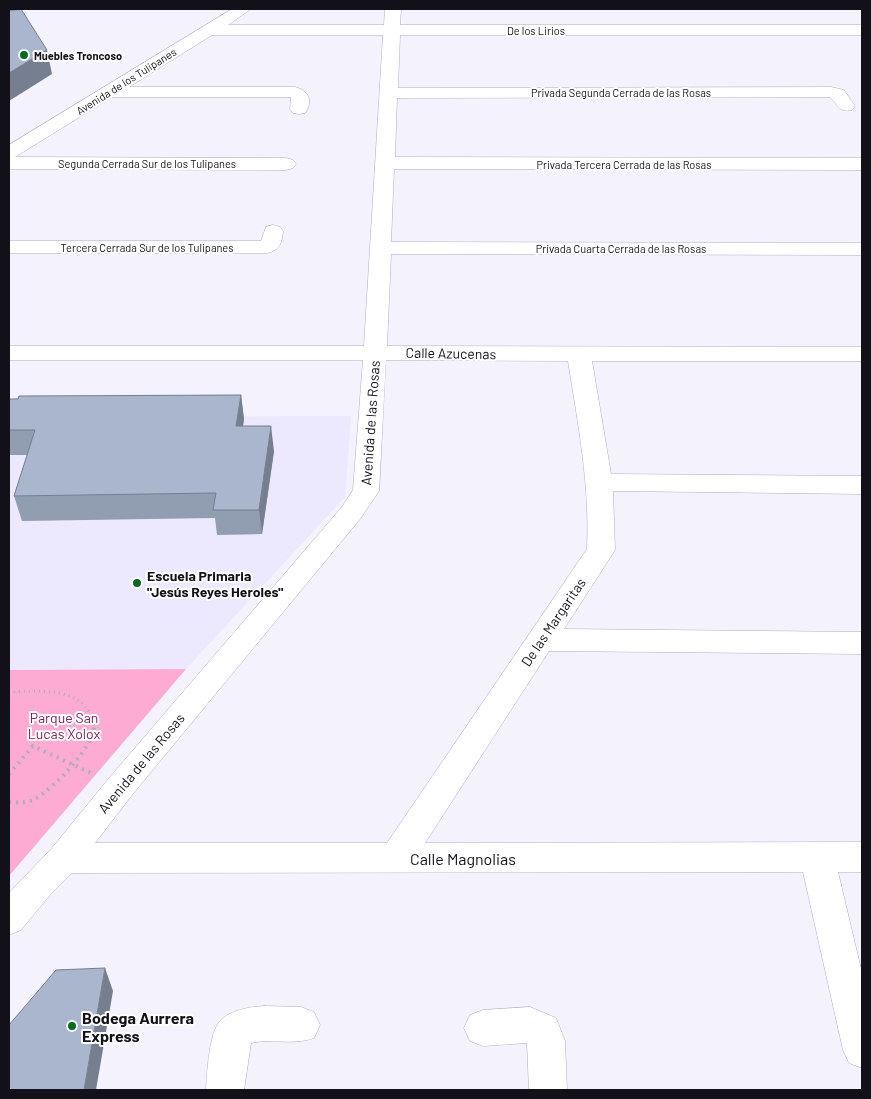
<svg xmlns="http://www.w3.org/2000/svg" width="871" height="1099" font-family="Barlow,sans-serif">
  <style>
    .built { fill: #ece9fe }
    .green { fill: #fdabd3 }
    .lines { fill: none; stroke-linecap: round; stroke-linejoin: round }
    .minor-casing { stroke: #b0adc8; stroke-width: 1 }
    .path-far1 { stroke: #aeadb8; stroke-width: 3; stroke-dasharray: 1 4; stroke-linecap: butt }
    .path { stroke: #aeadb8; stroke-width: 4; stroke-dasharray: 2 5; stroke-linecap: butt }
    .minor { fill: #fff; fill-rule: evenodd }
    .wall { fill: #919db1 }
    .shaded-wall { fill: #767f90 }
    .building { fill: #a9b6ce; stroke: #767f90 }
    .poi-dot { fill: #006d1d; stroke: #fff; stroke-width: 2 }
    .labels { text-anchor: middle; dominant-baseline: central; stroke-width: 4; stroke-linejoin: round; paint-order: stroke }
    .far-street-label { font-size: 11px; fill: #12111a; stroke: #fff }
    .far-poi-label { font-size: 11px; font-weight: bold; fill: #12111a; stroke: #fff; text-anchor: start }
    .street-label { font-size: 14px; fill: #12111a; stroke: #fff }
    .poi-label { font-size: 14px; font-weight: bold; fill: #12111a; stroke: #fff; text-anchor: start }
    .park-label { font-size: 14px; fill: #7f2058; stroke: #fff }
    .near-street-label { font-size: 16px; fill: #12111a; stroke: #fff }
    .near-poi-label { font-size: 16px; font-weight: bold; fill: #12111a; stroke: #fff; text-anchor: start }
  </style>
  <rect width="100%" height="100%" fill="#f3f2fd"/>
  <!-- built -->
  <polygon class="built" points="351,416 345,497 186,669 9,670 9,417"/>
  <!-- green -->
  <polygon class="green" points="186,669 9,876 9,670"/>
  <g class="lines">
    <defs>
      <g id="minor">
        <path d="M 232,9 L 251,9 L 228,25 L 384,25 L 385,9 L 401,9 L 400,25 L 862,25 L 862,35 L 400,35 L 398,88 L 831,87 L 844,90 L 855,106 L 852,110 C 839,113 838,105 830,97 L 397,98 L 395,157 L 862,158 L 862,170 L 394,169 L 391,242 L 862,243 L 862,255 L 391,254 L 387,346 L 862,347 L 862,361 L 592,361 L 611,474 L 862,476 L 862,494 L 613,491 L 615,550 L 564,629 L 862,632 L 862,654 L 549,651 L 425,843 L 862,842 L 862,872 L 838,872 L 862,973 L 862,1068 L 849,1063 L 843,1050 L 803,872 L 72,873 L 50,895 L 21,930 L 9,935 L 9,893 L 52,848 L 110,777 L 342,507 L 353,490 L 363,360 L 9,360 L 9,346 L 364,346 L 383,35 L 212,35 L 129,87 L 295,87 C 308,90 314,101 305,113 L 299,114 L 293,113 L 290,109 L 291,97 L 112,97 L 15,157 L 286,158 L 293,160 L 296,164 L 293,168 L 286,170 L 9,169 L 9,145 ZM 386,360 L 568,361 C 578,424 590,485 587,549 L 387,843 L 95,843 L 132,795 L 360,519 L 379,491 Z"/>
        <path d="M 273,225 L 280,227 L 283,231 C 282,243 280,250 267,253 L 9,253 L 9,241 L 261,241 L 266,227 Z"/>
        <path d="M 264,1006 L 301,1007 L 314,1012 L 320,1025 L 314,1038 C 292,1046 273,1038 251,1043 L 244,1090 L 206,1090 C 207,1073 209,1033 220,1021 C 230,1010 250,1007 264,1006 Z"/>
        <polygon points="530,1007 556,1018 565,1041 567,1090 529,1090 527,1043 483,1046 470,1041 464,1028 470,1015 483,1010"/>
      </g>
    </defs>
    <!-- minor casing -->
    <use href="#minor" class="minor-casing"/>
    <!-- path-far1 -->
    <path class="path-far1" d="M 9,692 C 39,691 87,685 94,726"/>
    <!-- path -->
    <g class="path">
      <polyline points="9,774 33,746 93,774"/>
      <path d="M 9,802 C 18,803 28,803 35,799 C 54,788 95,746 94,725"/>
    </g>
    <!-- minor -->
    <use href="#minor" class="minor"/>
  </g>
  <!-- wall -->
  <polygon class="wall" points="241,395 244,419 243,426 274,451 262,534 217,535 215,518 22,521 14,496 27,455 9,455 9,399"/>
  <!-- shaded-wall -->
  <g class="shaded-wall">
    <polygon points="47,50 52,74 9,101 9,73"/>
    <polygon points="241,395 244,419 239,451 236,426"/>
    <polygon points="271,426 274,451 262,534 259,510"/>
    <polygon points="105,968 113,991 96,1090 84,1090"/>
  </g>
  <!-- building -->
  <g class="building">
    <polygon points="21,9 47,50 9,73 9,11"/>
    <polygon points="241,395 236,426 271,426 259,510 213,510 216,493 14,496 35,430 9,430 9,399 18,399 19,396"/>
    <polygon points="105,968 84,1090 9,1090 9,1025 56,970"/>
  </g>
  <!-- markers -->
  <g class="poi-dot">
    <circle cx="24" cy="55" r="5"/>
    <circle cx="137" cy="583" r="5"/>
    <circle cx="72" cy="1026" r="5"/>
  </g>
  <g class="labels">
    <!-- far-street labels -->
    <g class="far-street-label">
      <text x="536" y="30">De los Lirios</text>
      <text transform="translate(126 81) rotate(-32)">Avenida de los Tulipanes</text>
      <text x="621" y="92">Privada Segunda Cerrada de las Rosas</text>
      <text x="147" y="163">Segunda Cerrada Sur de los Tulipanes</text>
      <text x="624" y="164">Privada Tercera Cerrada de las Rosas</text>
      <text x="147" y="247">Tercera Cerrada Sur de los Tulipanes</text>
      <text x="621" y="248">Privada Cuarta Cerrada de las Rosas</text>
    </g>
    <!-- far-poi labels -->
    <g class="far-poi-label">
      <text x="34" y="55">Muebles Troncoso</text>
    </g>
    <!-- street labels -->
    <g class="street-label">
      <text transform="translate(451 353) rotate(1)">Calle Azucenas</text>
      <text transform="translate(370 423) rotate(-86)">Avenida de las Rosas</text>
      <text transform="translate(553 622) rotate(-56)">De las Margaritas</text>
      <text transform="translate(141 763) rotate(-50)">Avenida de las Rosas</text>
    </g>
    <!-- poi labels -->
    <g class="poi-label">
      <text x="147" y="575">Escuela Primaria<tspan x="147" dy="16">"Jesús Reyes Heroles"</tspan></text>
    </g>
    <!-- park labels -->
    <g class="park-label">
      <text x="64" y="717">Parque San<tspan x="64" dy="16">Lucas Xolox</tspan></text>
    </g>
    <!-- near-street labels -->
    <g class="near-street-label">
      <text x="463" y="858">Calle Magnolias</text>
    </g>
    <!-- near-poi labels -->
    <g class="near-poi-label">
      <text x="82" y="1017">Bodega Aurrera<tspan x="82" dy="18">Express</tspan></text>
    </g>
  </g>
  <!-- border -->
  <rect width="871" height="1099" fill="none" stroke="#12111a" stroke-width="20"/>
</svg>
